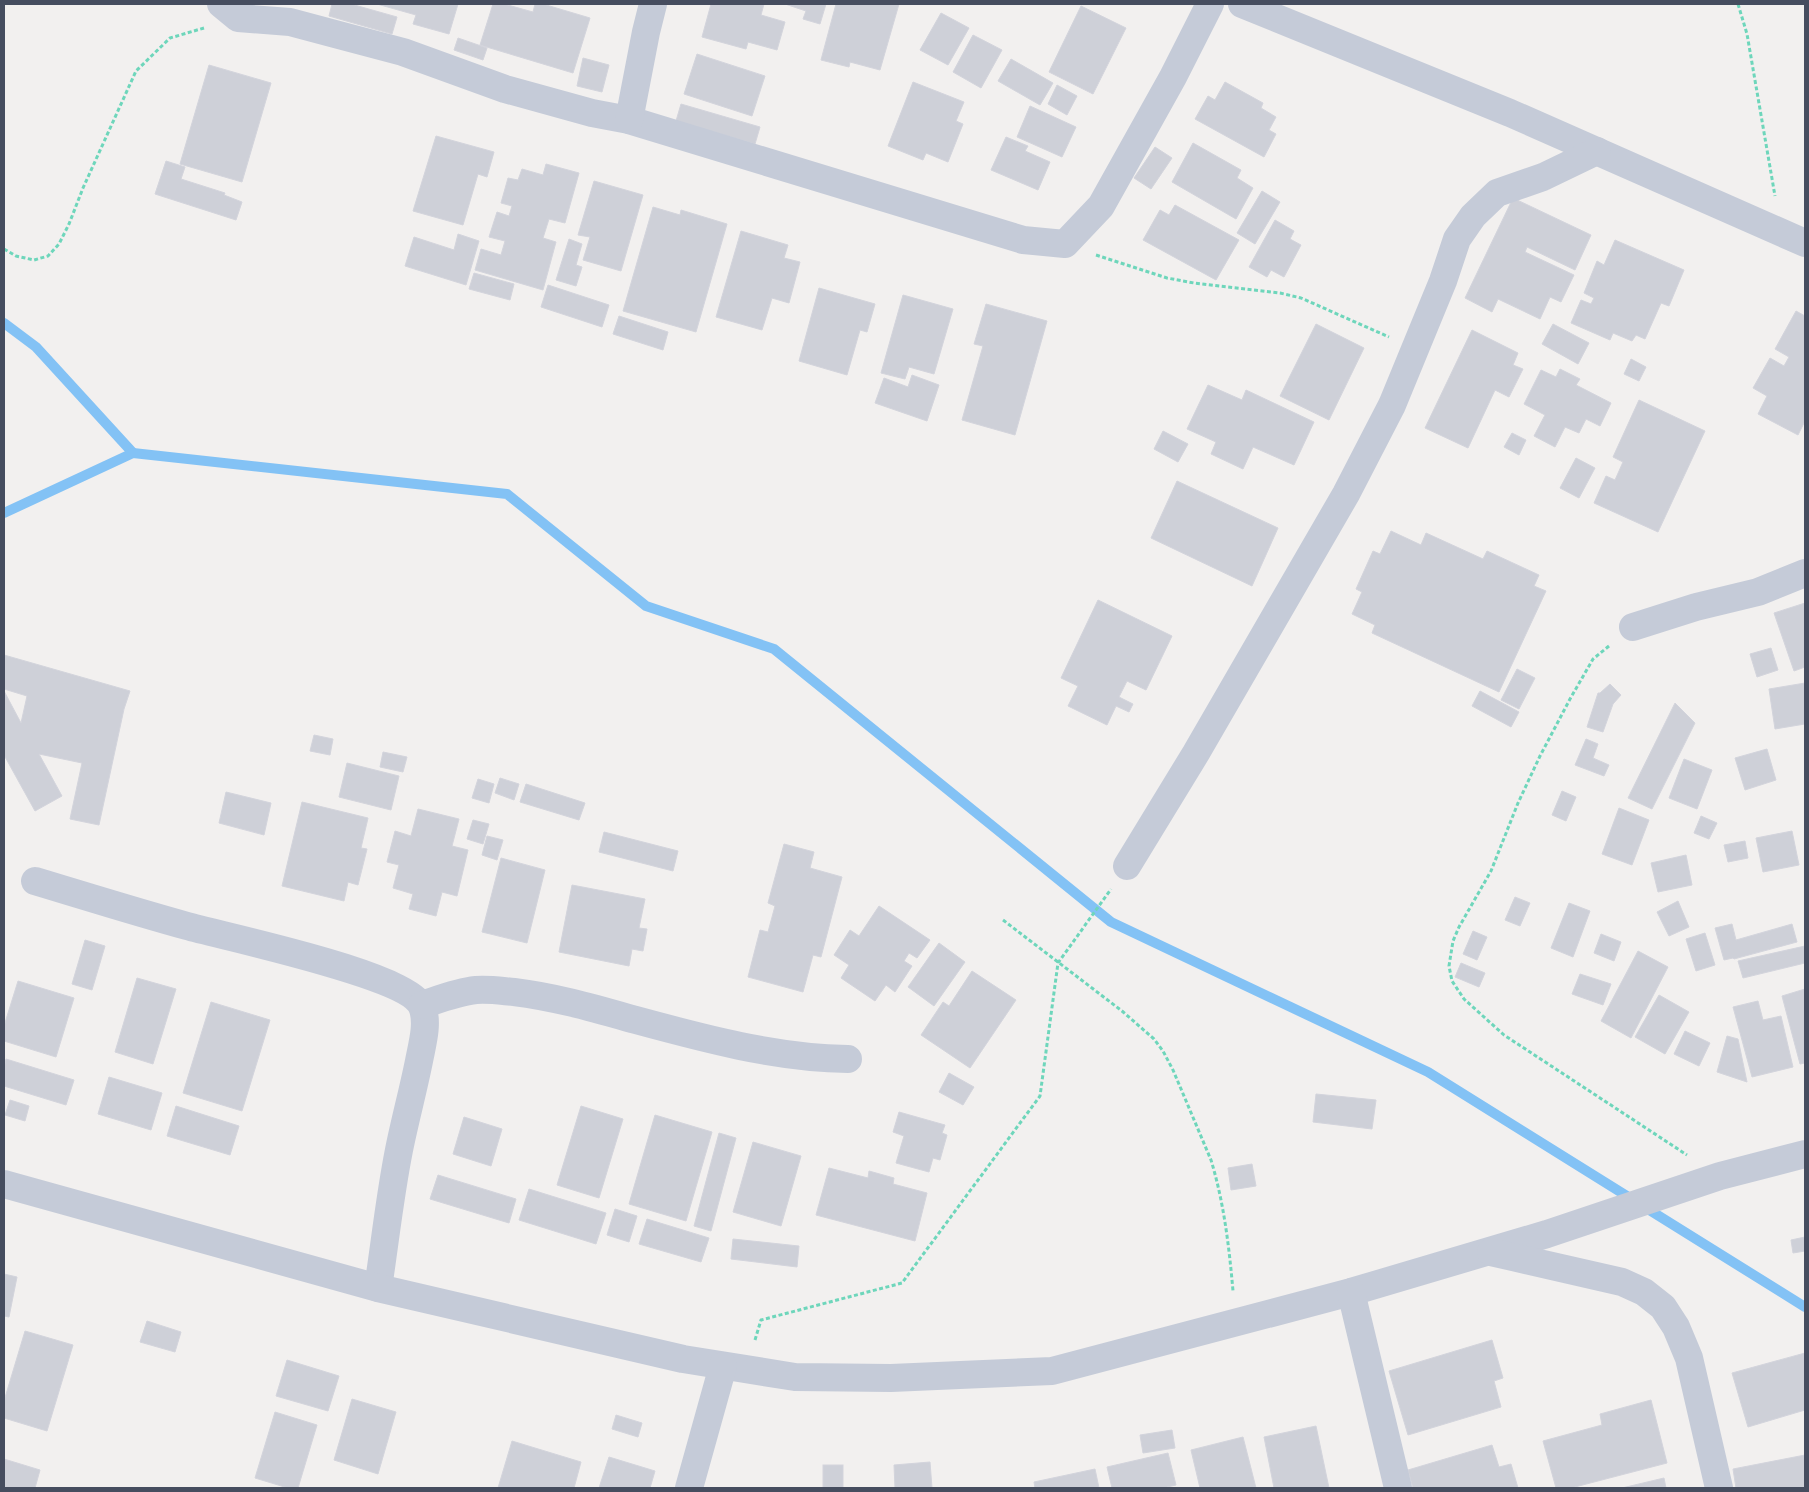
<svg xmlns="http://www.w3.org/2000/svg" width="1809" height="1492" font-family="Rubik,sans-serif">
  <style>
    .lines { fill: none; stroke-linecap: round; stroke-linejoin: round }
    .stream { stroke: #83c2f5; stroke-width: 10 }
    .building { fill: #ced0d8; stroke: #d3d4dc }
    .path { stroke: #6ed6bb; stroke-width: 3; stroke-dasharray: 4 2.5; stroke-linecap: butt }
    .minor { stroke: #c5cbd8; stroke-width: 28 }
  </style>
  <rect width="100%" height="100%" fill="#f2f0ef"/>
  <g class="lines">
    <!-- stream -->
    <g class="stream">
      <polyline points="4,323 36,347 133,453"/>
      <polyline points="4,513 133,453 507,494 646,606 774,649 1111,922 1428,1072 1805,1307"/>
    </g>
  </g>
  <!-- building -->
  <g class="building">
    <polygon points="332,4 351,4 397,17 392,34 329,16"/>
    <polygon points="377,4 458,4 449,34 413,24 416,15"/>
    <polygon points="493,4 504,4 533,12 535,4 543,4 590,18 573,73 480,45"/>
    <polygon points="711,4 764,4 761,15 785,22 777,50 748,42 746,49 702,37"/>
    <polygon points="785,4 826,4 820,24 803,19 806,11"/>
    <polygon points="836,4 899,4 880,70 850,62 849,67 821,60"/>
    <polygon points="1081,6 1126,28 1093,94 1049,72"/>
    <polygon points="941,13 969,28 948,65 920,50"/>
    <polygon points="973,35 1002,50 981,88 953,72"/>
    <polygon points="458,38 487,48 483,60 454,50"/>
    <polygon points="697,54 765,76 752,116 684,94"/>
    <polygon points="583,58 609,65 602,92 577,86"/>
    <polygon points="1011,59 1053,83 1040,105 998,81"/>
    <polygon points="209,65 271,83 242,182 180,164"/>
    <polygon points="913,82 964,102 956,121 963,124 948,162 926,153 923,160 888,146"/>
    <polygon points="1225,82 1263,103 1261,108 1276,117 1269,130 1276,134 1264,157 1195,119 1208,96 1215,100"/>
    <polygon points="1057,85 1077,96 1067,115 1048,104"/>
    <polygon points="681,104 760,127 755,144 676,121"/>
    <polygon points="1030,106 1076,127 1062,157 1017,137"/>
    <polygon points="436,136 494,152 487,177 478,174 463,225 413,211"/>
    <polygon points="1006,137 1028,146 1025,151 1050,162 1038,190 991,170"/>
    <polygon points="1193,143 1241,170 1237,178 1253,188 1236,219 1172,182"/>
    <polygon points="1155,147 1172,158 1151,189 1134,178"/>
    <polygon points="166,161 185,167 181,179 225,193 224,195 242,202 236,220 155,194"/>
    <polygon points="546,164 579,173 565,223 549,219 543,238 556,242 543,290 475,270 481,249 501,255 505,241 489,237 497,212 509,216 512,206 501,203 508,178 518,180 522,169 543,175"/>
    <polygon points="594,181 643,195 621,271 583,260 590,237 578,235"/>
    <polygon points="1262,191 1280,202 1255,244 1237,233"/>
    <polygon points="1513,198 1591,235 1575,270 1527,247 1525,252 1574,275 1561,302 1550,297 1540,319 1498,299 1492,312 1465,298"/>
    <polygon points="1175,205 1239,240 1216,280 1143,240 1160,210 1169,215"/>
    <polygon points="653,207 680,215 681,210 727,224 696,332 623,311"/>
    <polygon points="1275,220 1294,231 1290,239 1301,245 1284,277 1271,270 1267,277 1249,267"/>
    <polygon points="741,231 788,245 784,258 800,262 789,303 772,298 762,330 716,317"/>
    <polygon points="458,234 479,241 466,285 405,266 414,237 454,250"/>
    <polygon points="569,239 582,244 576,265 582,267 576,286 556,280"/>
    <polygon points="1615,240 1684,270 1669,306 1661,303 1645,339 1636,335 1632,341 1613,333 1610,340 1571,323 1581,300 1591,304 1594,298 1584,293 1597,261 1604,265"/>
    <polygon points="474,273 514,284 510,300 469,289"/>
    <polygon points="548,285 609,305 602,327 541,307"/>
    <polygon points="819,288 875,304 867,332 860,330 847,375 799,361"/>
    <polygon points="903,295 953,309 934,374 909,367 905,379 881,373"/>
    <polygon points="986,304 1047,321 1015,435 962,420 983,346 974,344"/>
    <polygon points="1796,311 1805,316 1805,421 1798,435 1758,414 1767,396 1753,388 1770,358 1784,366 1789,357 1775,349"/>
    <polygon points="619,316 668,332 663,350 613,334"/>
    <polygon points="1316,324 1364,348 1329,420 1280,396"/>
    <polygon points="1553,324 1589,343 1578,364 1542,344"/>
    <polygon points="1472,330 1518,353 1513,365 1523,369 1509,397 1495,390 1468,448 1425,428"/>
    <polygon points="1631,359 1646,367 1639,381 1624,374"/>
    <polygon points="1560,369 1580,379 1576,385 1611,403 1600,426 1586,419 1579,433 1565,427 1555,447 1534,436 1545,415 1524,404 1541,370 1556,377"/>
    <polygon points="912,375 939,385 927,421 875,403 884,378 908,387"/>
    <polygon points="1208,385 1242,400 1246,390 1314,422 1294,465 1253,447 1243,469 1211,454 1216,442 1187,429"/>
    <polygon points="1639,400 1705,431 1658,532 1594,503 1606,476 1615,480 1623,462 1613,457"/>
    <polygon points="1163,431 1188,444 1178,462 1154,449"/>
    <polygon points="1512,433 1526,440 1519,455 1504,447"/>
    <polygon points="1576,458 1595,468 1579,498 1560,488"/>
    <polygon points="1177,481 1278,528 1252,586 1151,538"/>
    <polygon points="1391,531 1421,545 1426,533 1483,559 1487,551 1539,575 1534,586 1546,591 1499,692 1372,633 1375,625 1352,614 1362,592 1356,589 1373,551 1380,554"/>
    <polygon points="1098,600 1172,636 1146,690 1127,681 1119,697 1133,704 1129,712 1116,706 1107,725 1068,706 1078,686 1061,678"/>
    <polygon points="1805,603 1805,667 1794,671 1774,613"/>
    <polygon points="1771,648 1778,670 1757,677 1750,654"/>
    <polygon points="4,655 130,691 124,709 99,825 70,819 82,763 39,754 62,796 35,811 4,755 4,691 21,723 27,696 4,689"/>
    <polygon points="1517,669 1535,678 1519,709 1501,700"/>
    <polygon points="1805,683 1805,724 1775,729 1769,689"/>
    <polygon points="1610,684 1621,695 1613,704 1603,732 1587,727 1598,693 1600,693"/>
    <polygon points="1480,691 1519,712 1511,727 1472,706"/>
    <polygon points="1675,703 1695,723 1652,809 1628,798"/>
    <polygon points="314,735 333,739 330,755 310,751"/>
    <polygon points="1586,739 1598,744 1593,758 1609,765 1604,776 1575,765"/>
    <polygon points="1767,749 1776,780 1745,790 1735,758"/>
    <polygon points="383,752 407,757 403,772 380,767"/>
    <polygon points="1684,759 1712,770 1697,809 1669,798"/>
    <polygon points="347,763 399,776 391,810 339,797"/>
    <polygon points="500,778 519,784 514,800 495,793"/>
    <polygon points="478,779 494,784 489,803 472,798"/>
    <polygon points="526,784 585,803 579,820 520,802"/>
    <polygon points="1562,791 1576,797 1566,821 1552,815"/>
    <polygon points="226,792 271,803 264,835 219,823"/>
    <polygon points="302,802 368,818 361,848 367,849 358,885 348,882 344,901 282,886"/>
    <polygon points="1619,808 1649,820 1632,865 1602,854"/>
    <polygon points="418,809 459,819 452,846 468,850 457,896 442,892 436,916 409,909 413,894 393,888 399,865 387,862 395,831 411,836"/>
    <polygon points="1701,816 1717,823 1709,839 1694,833"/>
    <polygon points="473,820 489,824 483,844 467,839"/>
    <polygon points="1792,831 1799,865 1763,872 1756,838"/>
    <polygon points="604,832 678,851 673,871 599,852"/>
    <polygon points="487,836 503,840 497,860 482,855"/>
    <polygon points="1745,841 1748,858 1728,862 1724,845"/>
    <polygon points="784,844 814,852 810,868 842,877 821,957 813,955 803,992 748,977 760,930 768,932 775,906 768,903"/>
    <polygon points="1686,855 1692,885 1658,892 1651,863"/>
    <polygon points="501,858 545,870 527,943 482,932"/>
    <polygon points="572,885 645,899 639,928 647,929 643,951 632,949 629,966 559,952"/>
    <polygon points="1515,897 1530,903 1520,926 1505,920"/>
    <polygon points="1678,901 1689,927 1669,936 1657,912"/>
    <polygon points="1569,903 1590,911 1573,957 1551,948"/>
    <polygon points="879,906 930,940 917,958 909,953 904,961 912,966 895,992 886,985 875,1001 841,978 849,965 834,955 850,930 859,936"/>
    <polygon points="1732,924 1736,940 1792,924 1797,942 1734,959 1733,958 1724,960 1715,928"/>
    <polygon points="1473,931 1487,937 1477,960 1463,954"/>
    <polygon points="1705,933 1715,965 1696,971 1686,939"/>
    <polygon points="1601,934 1621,942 1614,961 1594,953"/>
    <polygon points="85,940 105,946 92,990 72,984"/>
    <polygon points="939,943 965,962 934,1006 908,987"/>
    <polygon points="1805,946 1805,963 1743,978 1738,961"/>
    <polygon points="1638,951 1668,967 1631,1038 1601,1021"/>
    <polygon points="1461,963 1485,973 1479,987 1455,977"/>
    <polygon points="972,971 1016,1000 970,1068 921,1035 943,1002 949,1006"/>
    <polygon points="1580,974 1611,984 1603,1005 1572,994"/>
    <polygon points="137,978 176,989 153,1064 115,1052"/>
    <polygon points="18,981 74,998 56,1057 4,1041 4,1026"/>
    <polygon points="1805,989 1805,1063 1800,1064 1782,996"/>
    <polygon points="1659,995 1689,1012 1665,1054 1635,1037"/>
    <polygon points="1758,1001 1763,1020 1781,1016 1793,1067 1752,1077 1733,1007"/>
    <polygon points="211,1002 270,1020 242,1111 183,1093"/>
    <polygon points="1685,1031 1710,1043 1699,1066 1674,1054"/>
    <polygon points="1727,1036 1738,1039 1747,1082 1717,1072"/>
    <polygon points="6,1059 74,1080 66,1105 4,1086 4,1068"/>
    <polygon points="949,1073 974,1087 963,1105 939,1092"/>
    <polygon points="109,1077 162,1093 151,1130 98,1114"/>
    <polygon points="1316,1094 1376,1100 1372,1129 1313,1122"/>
    <polygon points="10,1100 29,1106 25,1121 5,1115"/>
    <polygon points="176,1106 239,1126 230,1155 167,1136"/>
    <polygon points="581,1106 623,1119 599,1198 557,1185"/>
    <polygon points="899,1112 945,1125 942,1133 947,1135 940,1160 933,1158 929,1172 896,1163 904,1136 893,1132"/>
    <polygon points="655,1115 712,1132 686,1221 629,1204"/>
    <polygon points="464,1117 502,1129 491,1166 453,1154"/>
    <polygon points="719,1133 736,1138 711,1231 694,1226"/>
    <polygon points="753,1142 801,1156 781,1226 733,1212"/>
    <polygon points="1252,1164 1256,1186 1231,1190 1228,1168"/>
    <polygon points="829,1168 868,1178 869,1171 894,1178 893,1184 927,1193 915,1241 816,1215"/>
    <polygon points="438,1175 516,1199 509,1223 430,1199"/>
    <polygon points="529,1189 606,1213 596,1244 519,1220"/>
    <polygon points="615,1209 637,1216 629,1242 607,1235"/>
    <polygon points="647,1219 709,1238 701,1262 639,1244"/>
    <polygon points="1805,1237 1805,1251 1793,1253 1791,1240"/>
    <polygon points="733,1239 799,1246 797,1267 731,1259"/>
    <polygon points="4,1274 17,1277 9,1317 4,1316"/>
    <polygon points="147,1321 181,1332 175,1352 140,1342"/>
    <polygon points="25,1331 73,1345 47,1431 4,1418 4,1401"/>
    <polygon points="1492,1340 1503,1378 1494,1381 1501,1407 1408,1435 1389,1371"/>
    <polygon points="1805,1353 1805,1410 1748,1427 1732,1373"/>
    <polygon points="287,1360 339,1376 328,1411 276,1396"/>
    <polygon points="352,1399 396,1412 378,1474 334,1460"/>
    <polygon points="1651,1400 1667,1463 1571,1488 1556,1488 1543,1441 1602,1425 1600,1414"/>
    <polygon points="275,1412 317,1425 298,1488 288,1488 255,1478"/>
    <polygon points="616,1415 642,1423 638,1437 612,1429"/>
    <polygon points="1316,1426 1329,1488 1274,1488 1264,1437"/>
    <polygon points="1172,1430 1175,1448 1143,1453 1140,1435"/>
    <polygon points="1243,1437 1256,1488 1200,1488 1191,1450"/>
    <polygon points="512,1441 581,1462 574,1488 498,1488"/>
    <polygon points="1492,1445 1499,1467 1511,1464 1518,1488 1413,1488 1408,1470"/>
    <polygon points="1168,1453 1176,1485 1167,1487 1167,1488 1112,1488 1107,1467"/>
    <polygon points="1805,1455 1805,1488 1736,1488 1733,1469"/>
    <polygon points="609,1457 655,1471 650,1488 599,1488"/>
    <polygon points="4,1459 40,1470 35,1488 4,1488"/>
    <polygon points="930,1462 932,1488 895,1488 894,1465"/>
    <rect x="823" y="1465" width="20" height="23"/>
    <polygon points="1095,1469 1099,1488 1035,1488 1034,1482"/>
    <polygon points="1664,1478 1666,1488 1622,1488"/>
  </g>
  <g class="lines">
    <!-- path -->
    <g class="path">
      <polyline points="1738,4 1747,34 1775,196"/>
      <polyline points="4,249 16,256 34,260 48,256 59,244 69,224 83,188 136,71 170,38 204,28"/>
      <polyline points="1096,255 1167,278 1194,283 1280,293 1301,298 1389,337"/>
      <polyline points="1609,646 1593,659 1570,699 1540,756 1518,803 1491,871 1459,927 1453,941 1449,966 1452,981 1464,999 1504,1035 1687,1155"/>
      <path d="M 1003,920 L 1122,1011 L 1154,1039 L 1163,1051 L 1173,1070 L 1211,1160 C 1224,1203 1229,1246 1233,1291"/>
      <polyline points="755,1340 761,1320 902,1283 1040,1096 1058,963 1111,889"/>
    </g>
    <!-- minor -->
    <g class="minor">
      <polyline points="221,4 238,18 290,22 335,34 403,52 505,89 592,113 629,120 1023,240 1065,244 1101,206 1173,77 1210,4"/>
      <polyline points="1242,4 1510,113 1805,243"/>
      <polyline points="629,120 646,32 653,4"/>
      <polyline points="1633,627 1696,607 1758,592 1805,573"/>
      <polyline points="1127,866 1196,753 1346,494 1392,405 1443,281 1457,239 1473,216 1497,193 1543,177 1597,151"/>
      <path d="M 35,881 C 85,896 136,912 187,926 C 225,937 413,975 423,1009 C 428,1025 422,1045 419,1061 C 413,1091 405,1120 399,1150 C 390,1195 385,1242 378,1288"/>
      <path d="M 422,1005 C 440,999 457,992 476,990 C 489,989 502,991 514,992 C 555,997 593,1008 632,1019 C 702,1038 775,1058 848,1059"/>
      <polyline points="4,1184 378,1288 683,1359 795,1377 891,1378 1052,1371 1351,1292 1547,1234 1720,1176 1805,1154"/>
      <polyline points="1491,1252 1622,1282 1644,1292 1663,1307 1676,1327 1689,1358 1719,1488"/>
      <polyline points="1351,1292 1398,1488"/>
      <polyline points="689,1488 723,1366"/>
    </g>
  </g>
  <!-- border -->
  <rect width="1809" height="1492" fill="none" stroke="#464d5f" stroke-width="10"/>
</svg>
